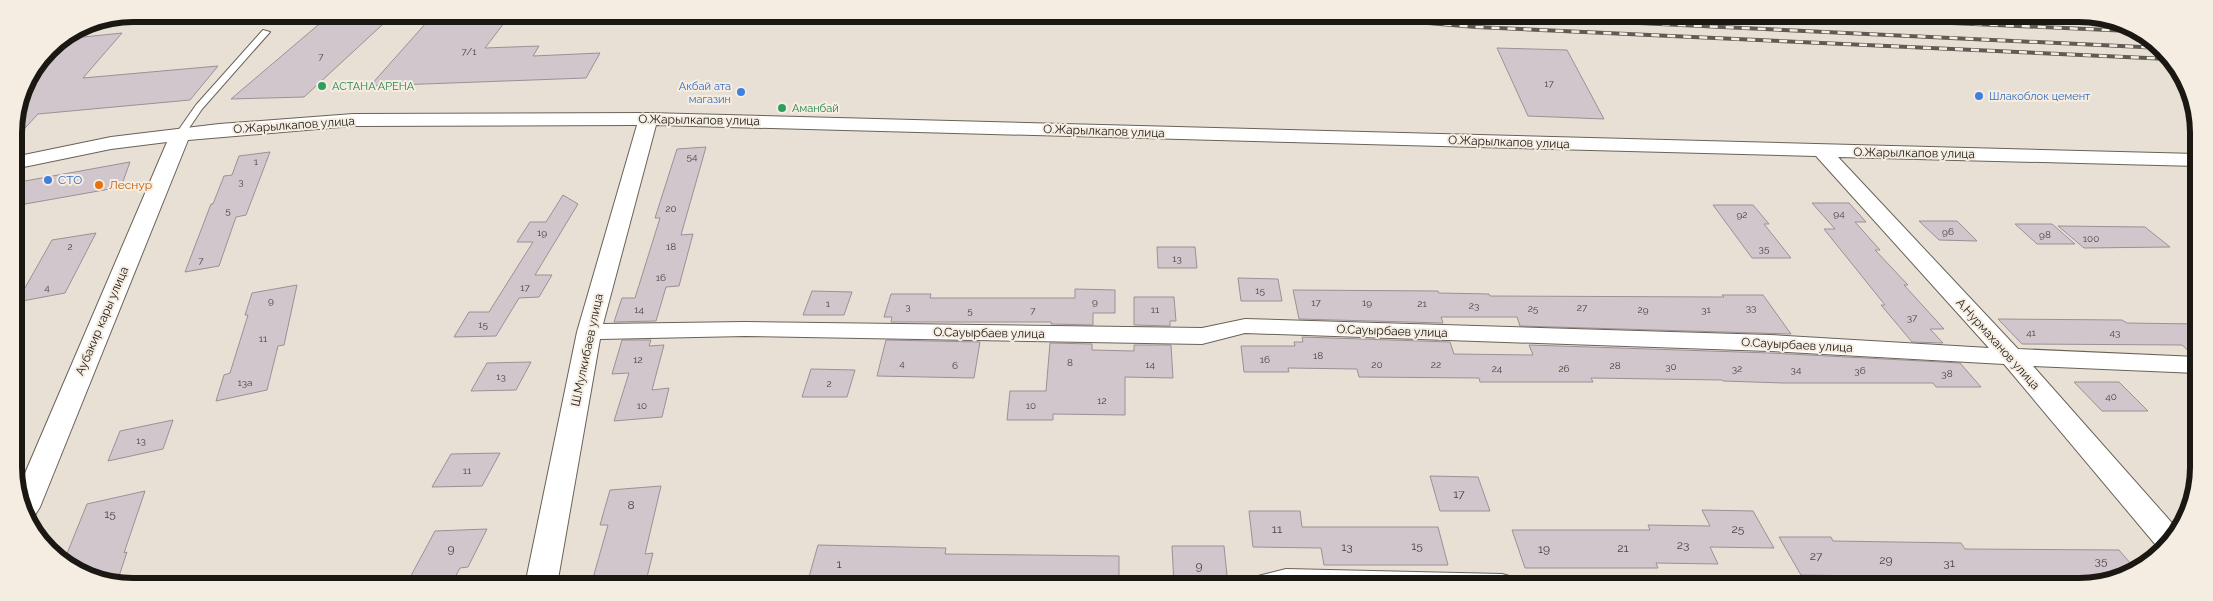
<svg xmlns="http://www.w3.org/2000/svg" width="2213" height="601" font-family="Raleway,sans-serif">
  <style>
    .building { fill: #d2c6cd; stroke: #9b9097 }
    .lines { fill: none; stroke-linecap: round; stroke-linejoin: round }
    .service-casing { stroke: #696258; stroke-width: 2 }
    .minor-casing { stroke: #696258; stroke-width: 2 }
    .service { fill: #fff; fill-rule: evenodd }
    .minor { fill: #fff; fill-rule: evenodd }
    .rail-casing { stroke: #5f5a54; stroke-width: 4 }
    .rail { stroke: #f6ede2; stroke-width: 2.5; stroke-dasharray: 8; stroke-linecap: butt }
    .leisure-dot { fill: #2e9e5b; stroke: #f6ede2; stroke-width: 2 }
    .shop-dot { fill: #3f7fe0; stroke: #f6ede2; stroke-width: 2 }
    .food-dot { fill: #e8710a; stroke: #f6ede2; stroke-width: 2 }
    .labels { text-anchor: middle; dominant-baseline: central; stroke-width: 4; stroke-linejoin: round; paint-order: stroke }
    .number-label { font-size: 10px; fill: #494442 }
    .far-leisure-label { font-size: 11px; fill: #27864d; stroke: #f6ede2; text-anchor: start }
    .far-shop-label { font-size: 11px; fill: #366cbe; stroke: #f6ede2; text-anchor: end }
    .street-label { font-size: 12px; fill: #1b1814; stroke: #f6ede2 }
    .shop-label { font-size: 12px; fill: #366cbe; stroke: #f6ede2; text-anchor: start }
    .food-label { font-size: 12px; fill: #c56008; stroke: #f6ede2; text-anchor: start }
    .near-number-label { font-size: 12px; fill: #494442 }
    .rim { fill: none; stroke: #1b1814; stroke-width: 6 }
  </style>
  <rect width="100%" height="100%" fill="#e9e0d5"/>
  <!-- building -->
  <g class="building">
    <polygon points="331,14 394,14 304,97 231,99"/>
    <polygon points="434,14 511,14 485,48 539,46 533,56 600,53 586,78 370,86"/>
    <polygon points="122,33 83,78 218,66 190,100 38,114 14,140 14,126 23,88 49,49 64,39"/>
    <polygon points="1497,48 1567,50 1604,119 1528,116"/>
    <polygon points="706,147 681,235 693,234 679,286 666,287 656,321 614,322 622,298 635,298 660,218 655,218 677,149"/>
    <polygon points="270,152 246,215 236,217 219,266 185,272 211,204 213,204 224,176 232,175 239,156"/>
    <polygon points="130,162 121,187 14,206 14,183"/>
    <polygon points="563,195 578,204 535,275 552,275 539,297 519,298 496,336 454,337 469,312 489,312 533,242 517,242 530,222 546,222"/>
    <polygon points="1812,203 1849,203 1866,222 1855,222 1880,250 1875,250 1908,285 1904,285 1944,329 1930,329 1943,343 1912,342 1881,305 1885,305 1824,229 1835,229"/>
    <polygon points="1713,205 1753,205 1769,224 1764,224 1791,258 1752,258"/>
    <polygon points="1919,221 1957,221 1977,241 1939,240"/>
    <polygon points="2015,224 2052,224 2075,244 2037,244"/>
    <polygon points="2058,226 2145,227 2170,247 2084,248"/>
    <polygon points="96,233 65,293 17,302 52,240"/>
    <polygon points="1157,247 1195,247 1197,268 1158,268"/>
    <polygon points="1238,278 1278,279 1282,301 1241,301"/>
    <polygon points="297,285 284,345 278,346 267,390 216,401 224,375 230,373 248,315 245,315 252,293"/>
    <polygon points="1075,289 1115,290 1115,313 1093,313 1093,325 1051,324 1051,322 891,322 892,317 884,317 891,294 931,294 930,298 1075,298"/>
    <polygon points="1293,290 1438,291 1439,293 1489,294 1490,296 1724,297 1722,295 1763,295 1791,334 1520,326 1517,317 1441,317 1443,323 1299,319"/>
    <polygon points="812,291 852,292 844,315 803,315"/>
    <polygon points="1134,297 1174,297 1176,321 1170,321 1170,326 1134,325"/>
    <polygon points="1998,319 2122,320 2127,323 2197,324 2197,355 2193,355 2182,345 2022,344"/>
    <polygon points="1302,337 1450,342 1454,354 1533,355 1529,345 1770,353 1960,363 1981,387 1936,387 1933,383 1783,383 1723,381 1722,380 1591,378 1593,382 1480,382 1479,378 1359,377 1357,369 1288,368 1289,372 1244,372 1241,346 1295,346 1294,342 1303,342"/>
    <polygon points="622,340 651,340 649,346 664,345 652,390 669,388 662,417 614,421 629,373 612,374"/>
    <polygon points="886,340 980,342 974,378 877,376"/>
    <polygon points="1050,343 1092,344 1092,350 1134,351 1134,345 1171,345 1173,378 1125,377 1125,415 1053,414 1053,420 1007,420 1010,391 1046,391"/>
    <polygon points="531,362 516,390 471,391 487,363"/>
    <polygon points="811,369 855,370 847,397 802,397"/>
    <polygon points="2074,382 2119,382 2148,411 2102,411"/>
    <polygon points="173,420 163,449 108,461 120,431"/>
    <polygon points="500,453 482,486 432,487 451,454"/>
    <polygon points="1430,476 1478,477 1490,511 1440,511"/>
    <polygon points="661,486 645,554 653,553 645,585 591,585 608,525 600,525 610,490"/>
    <polygon points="145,491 124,553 127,552 116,585 110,585 64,561 87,504"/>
    <polygon points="1702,510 1753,511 1774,548 1710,547 1718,564 1656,563 1658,568 1525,568 1512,530 1650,530 1648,525 1710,526"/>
    <polygon points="1249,511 1300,511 1302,527 1438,527 1448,565 1324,565 1321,548 1253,547"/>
    <polygon points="487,529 468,567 460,568 451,585 406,585 435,531"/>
    <polygon points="1779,537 1831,537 1833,541 1961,543 1965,549 2119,550 2137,571 2125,578 2087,587 2003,587 1999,582 1935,582 1934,580 1873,580 1870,576 1801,575"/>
    <polygon points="818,545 946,548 945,554 1119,556 1119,586 807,584"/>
    <polygon points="1172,546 1224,546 1228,585 1174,585"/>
  </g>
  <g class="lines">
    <defs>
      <polygon id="service" points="263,30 270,32 202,109 183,137 177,137 175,135 196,105"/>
      <g id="minor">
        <path d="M 648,113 L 2197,154 L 2197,166 L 1838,157 L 2018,349 L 2197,357 L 2197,373 L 2033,366 L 2180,532 L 2164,551 L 2160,550 L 2004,364 L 1770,351 L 1245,333 L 1202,344 L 745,336 L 600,339 L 557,585 L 525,585 L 577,332 L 637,125 L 633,125 L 353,126 L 188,140 L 40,507 L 35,515 L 30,516 L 17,492 L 167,142 L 111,149 L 14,169 L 14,157 L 111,137 L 219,124 L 353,114 ZM 656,125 L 1816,156 L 1989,348 L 1770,335 L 1245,319 L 1202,328 L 745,322 L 603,324 Z"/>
        <polygon points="1286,569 1502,574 1513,577 1518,586 1249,586 1254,577"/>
      </g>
    </defs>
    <!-- service casing -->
    <use href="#service" class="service-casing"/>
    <!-- minor casing -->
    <use href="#minor" class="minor-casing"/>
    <!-- service -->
    <use href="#service" class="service"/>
    <!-- minor -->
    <use href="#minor" class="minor"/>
    <defs>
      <g id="rail">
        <polyline points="1332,15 1476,27 2169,59"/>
        <polyline points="1470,15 2162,48"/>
        <polyline points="1798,16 2130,31"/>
        <polyline points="1972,16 2037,16"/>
        <polyline points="2030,17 2056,16"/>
      </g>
    </defs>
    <!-- rail casing -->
    <use href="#rail" class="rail-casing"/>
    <!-- rail -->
    <use href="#rail" class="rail"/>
  </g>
  <!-- markers -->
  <g class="leisure-dot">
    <circle cx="322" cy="86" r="5"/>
    <circle cx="782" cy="108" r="5"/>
  </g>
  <g class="shop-dot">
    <circle cx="741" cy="92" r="5"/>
    <circle cx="1979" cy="96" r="5"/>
    <circle cx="48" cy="180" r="5"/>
  </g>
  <circle class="food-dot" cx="99" cy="185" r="5"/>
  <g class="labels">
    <!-- number labels -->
    <g class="number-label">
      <text x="469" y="51">7/1</text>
      <text x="321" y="56">7</text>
      <text x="1549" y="83">17</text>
      <text x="692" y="156">54</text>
      <text x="256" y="161">1</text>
      <text x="241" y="181">3</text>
      <text x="671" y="208">20</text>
      <text x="228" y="210">5</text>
      <text x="1839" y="213">94</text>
      <text x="1742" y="214">92</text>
      <text x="1948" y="231">96</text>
      <text x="542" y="232">19</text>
      <text x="2045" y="234">98</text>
      <text x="2091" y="238">100</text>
      <text x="70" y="246">2</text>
      <text x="671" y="246">18</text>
      <text x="1764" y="248">35</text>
      <text x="1177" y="258">13</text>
      <text x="201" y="260">7</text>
      <text x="661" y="277">16</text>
      <text x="47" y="287">4</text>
      <text x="525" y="287">17</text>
      <text x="1260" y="290">15</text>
      <text x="271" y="300">9</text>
      <text x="1095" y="301">9</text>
      <text x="1316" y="302">17</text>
      <text x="1367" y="302">19</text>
      <text x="828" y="303">1</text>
      <text x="1422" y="303">21</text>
      <text x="1474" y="305">23</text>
      <text x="908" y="306">3</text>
      <text x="1582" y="307">27</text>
      <text x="1751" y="307">33</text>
      <text x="1533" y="308">25</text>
      <text x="639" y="309">14</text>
      <text x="1155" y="309">11</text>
      <text x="1643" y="309">29</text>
      <text x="1706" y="309">31</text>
      <text x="970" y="310">5</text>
      <text x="1033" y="310">7</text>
      <text x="1912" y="317">37</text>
      <text x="483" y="324">15</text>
      <text x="2031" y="332">41</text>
      <text x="2115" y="332">43</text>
      <text x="263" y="338">11</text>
      <text x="1318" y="355">18</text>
      <text x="638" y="359">12</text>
      <text x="1265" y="359">16</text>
      <text x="1070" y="362">8</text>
      <text x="902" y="363">4</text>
      <text x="1150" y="364">14</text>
      <text x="1377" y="364">20</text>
      <text x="1436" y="364">22</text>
      <text x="955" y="365">6</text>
      <text x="1615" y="365">28</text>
      <text x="1671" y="366">30</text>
      <text x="1497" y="368">24</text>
      <text x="1564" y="368">26</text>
      <text x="1737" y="368">32</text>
      <text x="1796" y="369">34</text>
      <text x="1860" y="370">36</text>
      <text x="1947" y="373">38</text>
      <text x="501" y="376">13</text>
      <text x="245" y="382">13а</text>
      <text x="829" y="383">2</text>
      <text x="2111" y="396">40</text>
      <text x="1102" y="400">12</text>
      <text x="642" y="405">10</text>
      <text x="1031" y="405">10</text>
      <text x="141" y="440">13</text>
      <text x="467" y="470">11</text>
    </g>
    <!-- far-leisure labels -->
    <g class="far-leisure-label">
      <text x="332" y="86">АСТАНА АРЕНА</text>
      <text x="792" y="108">Аманбай</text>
    </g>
    <!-- far-shop labels -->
    <g class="far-shop-label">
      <text x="731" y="86">Акбай ата<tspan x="731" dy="13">магазин</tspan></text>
      <text x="1989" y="96" text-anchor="start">Шлакоблок цемент</text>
    </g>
    <!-- street labels -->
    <g class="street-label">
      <text transform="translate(699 120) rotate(1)">О.Жарылкапов улица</text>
      <text transform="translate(294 125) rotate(-4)">О.Жарылкапов улица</text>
      <text transform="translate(1104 131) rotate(2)">О.Жарылкапов улица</text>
      <text transform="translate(1509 142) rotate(2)">О.Жарылкапов улица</text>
      <text transform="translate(1914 153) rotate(1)">О.Жарылкапов улица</text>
      <text transform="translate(102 321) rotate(-67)">Аубакир кары улица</text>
      <text transform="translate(1392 331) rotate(2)">О.Сауырбаев улица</text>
      <text transform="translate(989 333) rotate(1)">О.Сауырбаев улица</text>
      <text transform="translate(1998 344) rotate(48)">А.Нурмаханов улица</text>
      <text transform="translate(1797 345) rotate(3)">О.Сауырбаев улица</text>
      <text transform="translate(587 350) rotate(-78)">Ш.Мулкибаев улица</text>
    </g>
    <!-- shop labels -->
    <g class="shop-label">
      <text x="58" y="180">СТО</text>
    </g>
    <!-- food labels -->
    <g class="food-label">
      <text x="109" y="185">Леснур</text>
    </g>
    <!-- near-number labels -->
    <g class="near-number-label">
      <text x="1459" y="494">17</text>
      <text x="631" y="505">8</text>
      <text x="110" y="514">15</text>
      <text x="1277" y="529">11</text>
      <text x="1738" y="529">25</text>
      <text x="1683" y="545">23</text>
      <text x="1417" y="546">15</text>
      <text x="1347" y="547">13</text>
      <text x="1623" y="548">21</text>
      <text x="451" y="549">9</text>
      <text x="1544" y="549">19</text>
      <text x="1816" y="556">27</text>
      <text x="1886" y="560">29</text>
      <text x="2101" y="561">35</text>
      <text x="1949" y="563">31</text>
      <text x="839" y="564">1</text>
      <text x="1199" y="566">9</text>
    </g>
  </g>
  <!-- crop -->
  <path d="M0 0H2213V601H0ZM133 22H2079A111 111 0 0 1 2190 133V467A111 111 0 0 1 2079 578H133A111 111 0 0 1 22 467V133A111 111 0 0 1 133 22Z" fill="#f6ede2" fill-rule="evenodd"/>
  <path class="rim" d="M133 22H2079A111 111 0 0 1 2190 133V467A111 111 0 0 1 2079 578H133A111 111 0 0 1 22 467V133A111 111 0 0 1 133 22Z"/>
</svg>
